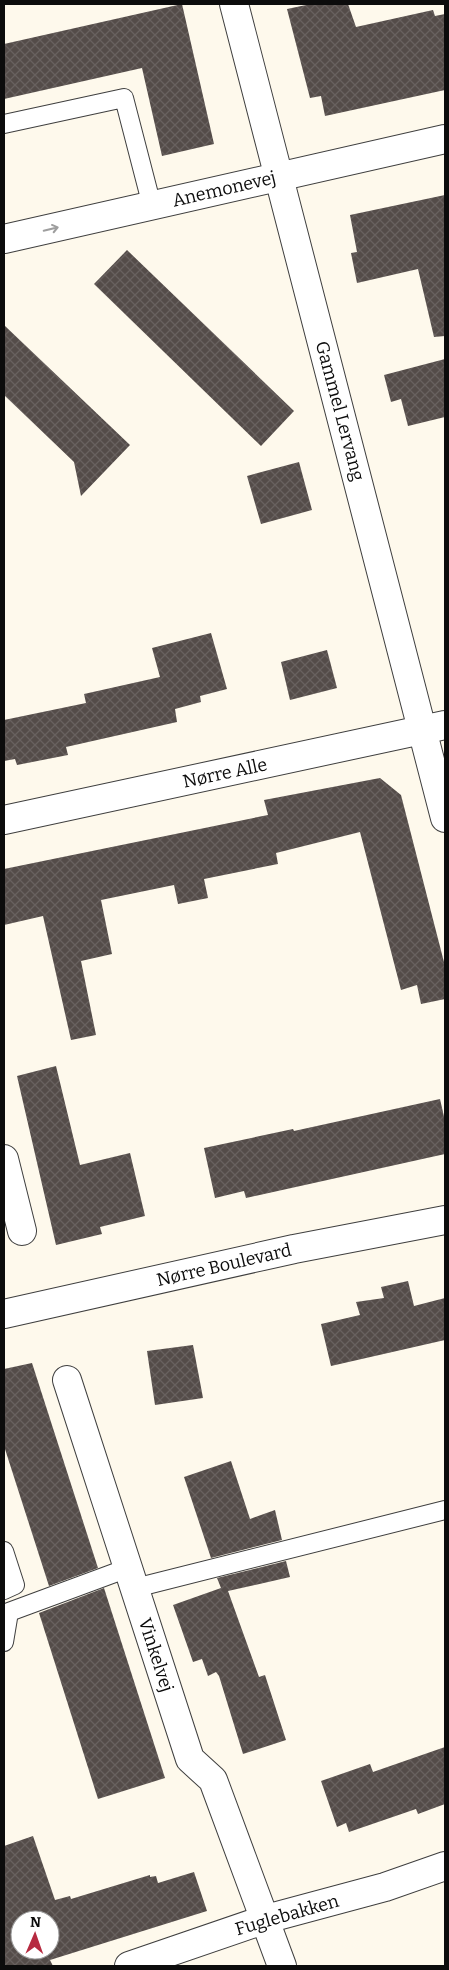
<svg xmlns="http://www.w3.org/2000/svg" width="449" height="1970" font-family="Bitter,serif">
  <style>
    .building { fill: url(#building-cross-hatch); fill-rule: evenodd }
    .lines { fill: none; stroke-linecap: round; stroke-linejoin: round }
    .service-casing { stroke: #3f3f3f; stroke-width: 20 }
    .minor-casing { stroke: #3f3f3f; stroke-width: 30 }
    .tertiary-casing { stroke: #3f3f3f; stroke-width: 30 }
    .service { stroke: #fff; stroke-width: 18 }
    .minor { stroke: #fff; stroke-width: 28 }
    .tertiary { stroke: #fff; stroke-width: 28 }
    .oneway { stroke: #9e9e9e }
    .labels { text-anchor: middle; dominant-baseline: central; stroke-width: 5; stroke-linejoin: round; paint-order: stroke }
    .street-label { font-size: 18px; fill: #0c0c0c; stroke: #fff }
  </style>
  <defs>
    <pattern id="building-cross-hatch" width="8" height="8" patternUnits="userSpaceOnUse" patternTransform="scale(1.25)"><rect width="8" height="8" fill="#544c49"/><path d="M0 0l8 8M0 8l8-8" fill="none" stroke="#68615f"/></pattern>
  </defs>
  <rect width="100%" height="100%" fill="#fef9ec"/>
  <!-- building -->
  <g class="building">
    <polygon points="182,4 214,144 162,156 142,68 4,99 4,44"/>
    <polygon points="311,4 348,4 356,27 433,10 435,16 445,14 445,90 325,116 321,96 310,98 287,9"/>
    <polygon points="445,195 445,336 434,337 418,269 357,283 351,253 357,252 350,215"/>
    <polygon points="127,250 294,411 261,446 94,284"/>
    <polygon points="4,325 130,445 81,496 74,462 4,395"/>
    <polygon points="445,359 445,417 408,426 401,399 391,402 384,375"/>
    <polygon points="299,462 312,510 261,524 247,476"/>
    <polygon points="211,633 227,689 200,696 201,702 175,709 177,722 66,747 68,755 17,765 15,759 4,761 4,720 86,703 84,694 160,677 152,648"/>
    <polygon points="327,650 337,688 290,700 281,662"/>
    <polygon points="380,778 401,795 445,966 445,999 421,1004 417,985 401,990 360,832 276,853 278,864 204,879 208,898 178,904 174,885 101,900 112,954 81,961 96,1035 71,1040 43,916 4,925 4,869 268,815 264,800"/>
    <polygon points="56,1066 80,1165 130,1153 145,1216 100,1227 102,1234 56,1245 17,1076"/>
    <polygon points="440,1099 445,1121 445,1154 246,1198 244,1191 215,1198 204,1148 293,1129 294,1131"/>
    <polygon points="408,1281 414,1306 445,1298 445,1340 331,1366 321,1324 360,1315 356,1302 384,1298 381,1287"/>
    <polygon points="193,1345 203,1398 155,1405 147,1351"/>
    <polygon points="32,1363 98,1568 49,1586 4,1446 4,1369"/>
    <polygon points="231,1461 250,1519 275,1510 282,1540 211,1558 184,1477"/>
    <polygon points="286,1561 290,1577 228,1591 259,1677 265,1675 286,1740 243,1754 219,1676 216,1672 208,1676 202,1659 193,1662 173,1605 221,1588 217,1578"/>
    <polygon points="104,1588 165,1778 98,1799 39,1613"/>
    <polygon points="445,1747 445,1804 418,1814 416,1809 349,1832 346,1823 337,1827 321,1781 370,1764 373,1772"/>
    <path d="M 33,1836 L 55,1900 L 70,1896 L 71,1899 L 150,1875 L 150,1877 L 156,1876 L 158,1883 L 194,1872 L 207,1911 L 50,1960 L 53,1966 L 4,1966 L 4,1846 ZM 20,1920 L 50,1920 L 50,1950 L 20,1950 Z"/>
  </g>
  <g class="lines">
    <defs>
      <g id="service">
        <polyline points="4,124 124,98 152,206"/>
        <polyline points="4,1551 15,1585 4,1590"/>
        <polyline points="135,1588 445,1510"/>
        <polyline points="4,1642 9,1612 128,1568"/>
      </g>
      <g id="minor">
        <polyline points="234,4 445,818"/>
        <polyline points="4,239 445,139"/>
        <polyline points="4,820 445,725"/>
        <polyline points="4,1159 22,1231"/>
        <polyline points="67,1380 190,1759 213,1780 282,1966"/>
        <polyline points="129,1966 266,1919 385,1887 445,1866"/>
      </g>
      <polyline id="tertiary" points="4,1314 294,1249 445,1220"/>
    </defs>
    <!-- service casing -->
    <use href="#service" class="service-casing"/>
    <!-- minor casing -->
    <use href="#minor" class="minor-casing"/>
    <!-- tertiary casing -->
    <use href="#tertiary" class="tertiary-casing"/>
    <!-- service -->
    <use href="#service" class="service"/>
    <!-- minor -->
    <use href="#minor" class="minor"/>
    <!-- tertiary -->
    <use href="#tertiary" class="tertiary"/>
  </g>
  <!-- one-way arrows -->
  <defs><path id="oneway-shaft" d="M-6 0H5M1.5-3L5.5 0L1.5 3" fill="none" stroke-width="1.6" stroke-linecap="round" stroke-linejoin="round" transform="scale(1.25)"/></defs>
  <use class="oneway" href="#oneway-shaft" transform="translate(51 229) rotate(-13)"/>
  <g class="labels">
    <!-- street labels -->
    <g class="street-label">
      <text transform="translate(224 189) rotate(-13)">Anemonevej</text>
      <text transform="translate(340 411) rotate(75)">Gammel Lervang</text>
      <text transform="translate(225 773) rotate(-12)">Nørre Alle</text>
      <text transform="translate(224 1265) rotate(-13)">Nørre Boulevard</text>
      <text transform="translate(156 1655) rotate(72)">Vinkelvej</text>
      <text transform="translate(287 1915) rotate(-16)">Fuglebakken</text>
    </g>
  </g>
  <!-- border -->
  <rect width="449" height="1970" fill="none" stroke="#0c0c0c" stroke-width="10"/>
  <!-- north arrow -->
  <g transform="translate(35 1935) rotate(2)"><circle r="24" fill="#ffffff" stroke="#9e9e9e"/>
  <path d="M0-4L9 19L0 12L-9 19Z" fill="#b62a40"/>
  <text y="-8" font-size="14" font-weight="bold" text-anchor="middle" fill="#0c0c0c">N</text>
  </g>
</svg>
